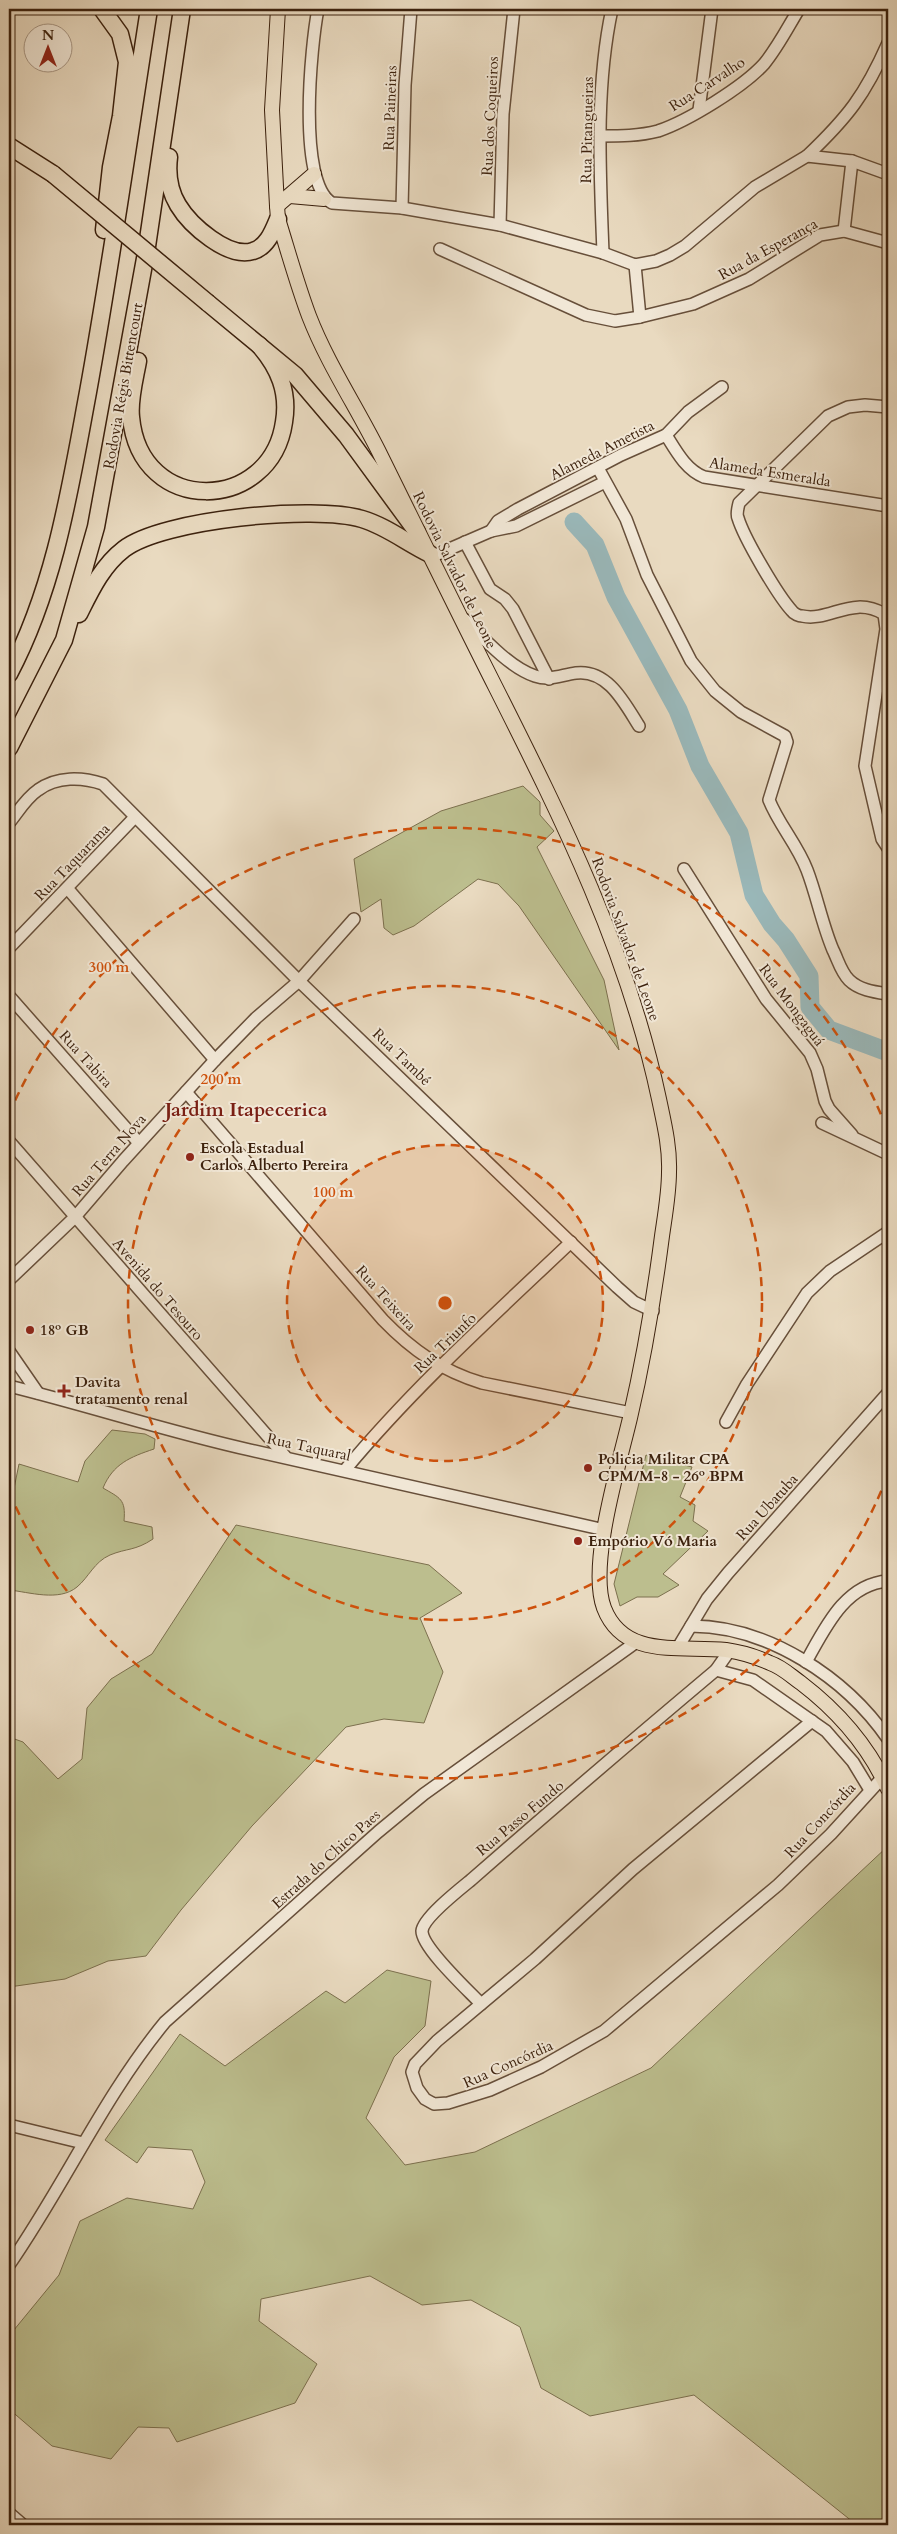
<svg xmlns="http://www.w3.org/2000/svg" width="897" height="2534" font-family="Cardo,serif">
  <style>
    .green { fill: #bcbe8e; stroke: #7c704e }
    .lines { fill: none; stroke-linecap: round; stroke-linejoin: round }
    .river { stroke: #9ab9bb; stroke-width: 19 }
    .minor-casing { stroke: #674f3a; stroke-width: 14 }
    .major-casing { stroke: #3c210d; stroke-width: 16 }
    .highway-casing { stroke: #3c210d; stroke-width: 19 }
    .minor { stroke: #f1e7d6; stroke-width: 11 }
    .major { stroke: #e9dac0; stroke-width: 14 }
    .highway { stroke: #e9dac0; stroke-width: 16 }
    .highway-bridge-casing { stroke: #3c210d; stroke-width: 19; stroke-linecap: butt }
    .highway-bridge { stroke: #e9dac0; stroke-width: 16 }
    .ring { fill: none; stroke: #ce510c; stroke-width: 2.5; stroke-dasharray: 9 6 }
    .poi-dot { fill: #8f2418; stroke: #f1e7d6; stroke-width: 2 }
    .labels { text-anchor: middle; dominant-baseline: central; stroke-width: 4; stroke-linejoin: round; paint-order: stroke }
    .street-label { font-size: 15px; fill: #3c210d; stroke: #f1e7d6 }
    .poi-label { font-size: 15px; font-weight: bold; fill: #3c210d; stroke: #f1e7d6; text-anchor: start }
    .district-label { font-size: 20px; font-weight: bold; fill: #7a1f14; stroke: #f1e7d6 }
    .centre { fill: #ce510c; stroke: #f1e7d6; stroke-width: 2.5 }
    .ring-label { font-size: 15px; text-anchor: middle; font-weight: bold; fill: #ce510c; stroke: #f1e7d6; stroke-width: 4; stroke-linejoin: round; paint-order: stroke }
  </style>
  <rect width="100%" height="100%" fill="#e9dac0"/>
  <filter id="stains"><feTurbulence type="fractalNoise" baseFrequency=".004" numOctaves="4"/><feColorMatrix values="0 0 0 0 .2 0 0 0 0 .09 0 0 0 0 .02 0 0 0 .5 -.17"/></filter>
  <radialGradient id="worn" r=".72"><stop offset=".6" stop-color="#630" stop-opacity="0"/><stop offset="1" stop-color="#630" stop-opacity=".3"/></radialGradient>
  <!-- green -->
  <g class="green">
    <polygon points="523,786 540,802 540,815 554,831 537,847 604,980 619,1050 519,906 498,884 478,879 414,926 393,935 384,928 381,899 361,912 354,859 441,811"/>
    <path d="M 112,1430 L 145,1434 L 155,1439 L 154,1449 C 130,1457 113,1464 103,1488 C 120,1498 126,1499 124,1521 L 152,1527 L 153,1539 C 135,1551 127,1548 110,1555 C 94,1562 89,1577 77,1587 C 59,1602 29,1592 9,1590 L 9,1513 L 19,1464 L 78,1482 L 85,1461 Z"/>
    <polygon points="646,1455 692,1467 680,1497 695,1505 693,1521 708,1531 663,1574 679,1585 658,1597 637,1597 620,1606 614,1584"/>
    <polygon points="236,1525 429,1565 462,1593 420,1618 443,1672 424,1723 384,1719 346,1727 252,1826 181,1910 146,1956 108,1961 65,1979 9,1987 9,1737 23,1742 58,1779 82,1759 87,1708 111,1679 152,1654"/>
    <polygon points="888,1846 888,2525 853,2525 853,2522 694,2395 590,2416 541,2388 520,2327 471,2300 422,2305 370,2276 261,2299 259,2321 317,2364 295,2403 177,2442 169,2428 138,2427 111,2459 52,2446 9,2409 9,2336 59,2275 80,2221 127,2198 193,2209 205,2182 192,2150 148,2147 137,2163 105,2140 180,2034 225,2066 326,1991 345,2003 387,1970 431,1981 425,2026 394,2057 366,2118 405,2165 475,2152 651,2068"/>
  </g>
  <g class="lines">
    <!-- river -->
    <polyline class="river" points="574,522 595,545 616,597 678,710 700,766 739,833 754,895 772,924 786,940 809,976 810,1007 829,1030 888,1052"/>
    <defs>
      <g id="minor">
        <path d="M 318,9 C 311,45 297,183 332,203 L 402,208 L 500,225 L 603,253 L 635,265 L 656,261 L 670,255 L 685,246 L 755,187 L 807,156 L 852,161 L 888,174"/>
        <polyline points="699,110 712,9"/>
        <path d="M 601,136 C 620,136 639,136 658,131 C 688,121 743,87 764,64 C 778,47 788,27 799,9"/>
        <path d="M 807,156 C 848,117 865,95 888,43"/>
        <polyline points="402,208 405,85 411,9"/>
        <polyline points="500,225 503,114 514,9"/>
        <polyline points="844,231 852,161"/>
        <polyline points="440,249 586,315 615,321 640,317 693,304 749,279 820,235 844,231 888,243"/>
        <path d="M 603,253 C 600,172 595,88 612,9"/>
        <polyline points="635,265 640,317"/>
        <path d="M 888,407 L 865,405 L 848,407 L 828,416 L 739,503 C 738,508 736,514 738,518 C 744,538 778,596 792,611 C 794,614 799,616 802,616 C 830,622 852,595 884,614 L 886,629 L 865,766 L 882,839 L 888,848"/>
        <path d="M 666,435 C 676,451 686,470 704,477 L 888,506"/>
        <path d="M 598,468 L 626,519 L 647,575 L 691,661 L 715,691 L 741,712 L 785,736 L 787,742 L 769,800 C 779,825 797,844 807,870 C 817,896 822,924 833,950 C 838,960 841,972 849,980 C 859,990 875,992 888,994"/>
        <polyline points="491,531 516,526 605,482"/>
        <polyline points="465,542 490,589 505,599 513,609 549,679"/>
        <polyline points="431,557 491,531 498,521 518,509 621,455 666,435 688,412 722,387"/>
        <path d="M 464,619 C 482,637 510,668 535,676 C 550,681 561,675 576,673 C 608,669 625,704 639,726"/>
        <path d="M 9,823 C 18,812 26,798 38,790 C 57,776 82,777 103,784 L 299,981 L 617,1287 L 634,1302 L 653,1311"/>
        <polyline points="684,869 766,999 810,1053 817,1069 825,1101 829,1109 852,1135"/>
        <polyline points="68,889 215,1060"/>
        <polyline points="9,948 135,817"/>
        <polyline points="9,996 139,1143"/>
        <path d="M 186,1092 L 383,1320 C 412,1350 442,1371 482,1383 L 631,1413"/>
        <polyline points="822,1123 888,1154"/>
        <polyline points="9,1141 285,1456"/>
        <polyline points="9,1280 75,1217 123,1161 215,1060 256,1018 299,981 354,919"/>
        <polyline points="9,1351 38,1393"/>
        <path d="M 9,1386 C 90,1406 169,1432 250,1450 C 369,1476 487,1503 605,1530"/>
        <polyline points="726,1422 747,1384 807,1293 830,1271 888,1232"/>
        <path d="M 345,1470 C 413,1388 494,1315 571,1242"/>
        <path d="M 691,1626 C 768,1626 846,1678 888,1739"/>
        <polyline points="677,1649 707,1599 728,1573 888,1393"/>
        <path d="M 806,1662 C 825,1628 845,1584 888,1581"/>
        <polyline points="716,1670 753,1680 826,1731 853,1762 870,1790"/>
        <polyline points="812,1721 633,1869 535,1959 437,2041 415,2064 412,2072 417,2088 425,2099 434,2104 448,2103 490,2090 541,2067 604,2031 778,1885 831,1834 883,1777"/>
        <path d="M 481,2004 C 469,1991 422,1948 422,1931 C 423,1918 460,1889 471,1880 C 552,1809 634,1739 716,1670 L 730,1650"/>
        <polyline points="9,2125 83,2143"/>
        <path d="M 9,2265 C 64,2186 104,2096 165,2022 L 378,1832 L 424,1794 L 635,1643"/>
        <polyline points="9,2513 23,2525"/>
      </g>
      <g id="major">
        <path d="M 278,9 L 272,110 L 277,206 L 278,219 C 288,251 297,284 309,316 C 328,365 358,409 381,456 C 419,533 457,611 496,688 C 563,821 628,952 659,1099 C 664,1123 670,1147 669,1172 C 669,1193 665,1215 662,1236 C 654,1298 644,1358 630,1418 C 619,1465 588,1565 604,1608 C 624,1660 682,1645 726,1650 C 740,1652 757,1657 770,1663 C 782,1667 791,1676 801,1683 C 839,1712 868,1745 888,1789"/>
        <polyline points="290,196 324,199"/>
        <polyline points="277,206 314,174"/>
      </g>
      <g id="highway">
        <polyline points="102,9 120,34 127,62 121,116 111,167 104,230"/>
        <polyline points="9,146 53,174"/>
        <path d="M 169,157 C 167,173 169,190 178,205 C 190,225 228,259 253,251 C 267,247 273,231 278,219"/>
        <polyline points="208,303 295,375 346,435 417,532"/>
        <path d="M 138,361 C 135,378 129,400 131,417 C 140,517 271,513 284,422 C 289,392 279,368 259,345"/>
        <path d="M 79,614 C 91,590 102,566 124,549 C 163,519 315,505 362,519 C 386,526 407,543 430,554"/>
        <path d="M 9,674 C 55,587 70,489 88,392 C 111,265 129,137 149,9"/>
        <polyline points="9,748 64,640 96,527 146,253 182,9"/>
      </g>
    </defs>
    <!-- minor casing -->
    <use href="#minor" class="minor-casing"/>
    <!-- major casing -->
    <use href="#major" class="major-casing"/>
    <!-- highway casing -->
    <use href="#highway" class="highway-casing"/>
    <!-- minor -->
    <use href="#minor" class="minor"/>
    <!-- major -->
    <use href="#major" class="major"/>
    <!-- highway -->
    <use href="#highway" class="highway"/>
    <defs>
      <polyline id="highway-bridge" points="53,174 208,303"/>
    </defs>
    <!-- highway-bridge casing -->
    <use href="#highway-bridge" class="highway-bridge-casing"/>
    <!-- highway-bridge -->
    <use href="#highway-bridge" class="highway-bridge"/>
  </g>
  <!-- distance rings -->
  <circle cx="445" cy="1303" r="158" fill="#ce510c" fill-opacity=".12"/>
  <g class="ring">
    <circle cx="445" cy="1303" r="158"/>
    <circle cx="445" cy="1303" r="317"/>
    <path d="M887 1477A475 475 0 0 1 9 1492M9 1114A475 475 0 0 1 887 1129"/>
  </g>
  <!-- markers -->
  <g class="poi-dot">
    <circle cx="190" cy="1157" r="5"/>
    <circle cx="30" cy="1330" r="5"/>
    <path d="M61.5 1383.5h5v5h5v5h-5v5h-5v-5h-5v-5h5z"/>
    <circle cx="588" cy="1468" r="5"/>
    <circle cx="578" cy="1541" r="5"/>
  </g>
  <g class="labels">
    <!-- street labels -->
    <g class="street-label">
      <text transform="translate(707 84) rotate(-33)">Rua Carvalho</text>
      <text transform="translate(390 108) rotate(-88)">Rua Paineiras</text>
      <text transform="translate(490 116) rotate(-87)">Rua dos Coqueiros</text>
      <text transform="translate(587 130) rotate(-89)">Rua Pitangueiras</text>
      <text transform="translate(768 249) rotate(-29)">Rua da Esperança</text>
      <text transform="translate(123 386) rotate(-80)">Rodovia Régis Bittencourt</text>
      <text transform="translate(602 450) rotate(-27)">Alameda Ametista</text>
      <text transform="translate(770 472) rotate(9)">Alameda Esmeralda</text>
      <text transform="translate(455 570) rotate(64)">Rodovia Salvador de Leone</text>
      <text transform="translate(72 862) rotate(-46)">Rua Taquarama</text>
      <text transform="translate(626 939) rotate(70)">Rodovia Salvador de Leone</text>
      <text transform="translate(792 1005) rotate(53)">Rua Mongaguá</text>
      <text transform="translate(402 1057) rotate(44)">Rua També</text>
      <text transform="translate(86 1059) rotate(48)">Rua Tabira</text>
      <text transform="translate(109 1155) rotate(-49)">Rua Terra Nova</text>
      <text transform="translate(158 1289) rotate(49)">Avenida do Tesouro</text>
      <text transform="translate(386 1298) rotate(48)">Rua Teixeira</text>
      <text transform="translate(445 1343) rotate(-44)">Rua Triunfo</text>
      <text transform="translate(309 1447) rotate(12)">Rua Taquaral</text>
      <text transform="translate(767 1507) rotate(-48)">Rua Ubatuba</text>
      <text transform="translate(520 1818) rotate(-40)">Rua Passo Fundo</text>
      <text transform="translate(820 1820) rotate(-47)">Rua Concórdia</text>
      <text transform="translate(326 1859) rotate(-42)">Estrada do Chico Paes</text>
      <text transform="translate(508 2064) rotate(-24)">Rua Concórdia</text>
    </g>
    <!-- poi labels -->
    <g class="poi-label">
      <text x="200" y="1148">Escola Estadual<tspan x="200" dy="17">Carlos Alberto Pereira</tspan></text>
      <text x="40" y="1330">18º GB</text>
      <text x="75" y="1382">Davita<tspan x="75" dy="17">tratamento renal</tspan></text>
      <text x="598" y="1459">Policia Militar CPA<tspan x="598" dy="17">CPM/M-8 - 26º BPM</tspan></text>
      <text x="588" y="1541">Empório Vó Maria</text>
    </g>
    <!-- district labels -->
    <g class="district-label">
      <text x="246" y="1109">Jardim Itapecerica</text>
    </g>
  </g>
  <circle cx="445" cy="1303" r="8" class="centre"/>
  <g class="ring-label">
    <text x="109" y="972">300 m</text>
    <text x="221" y="1084">200 m</text>
    <text x="333" y="1197">100 m</text>
  </g>
  <!-- margin -->
  <rect width="897" height="2534" fill="none" stroke="#e9dac0" stroke-width="30"/>
  <rect x="10" y="10" width="877" height="2514" fill="none" stroke="#3c210d" stroke-width="2.5"/>
  <rect x="15" y="15" width="867" height="2504" fill="none" stroke="#3c210d"/>
  <!-- north arrow -->
  <g transform="translate(48 48)"><circle r="24" fill="#f1e7d6" stroke="#a99886"/>
  <path d="M0-4L9 19L0 12L-9 19Z" fill="#8f2418"/>
  <text y="-8" font-size="14" font-weight="bold" text-anchor="middle" fill="#3c210d">N</text>
  </g>
  <rect width="100%" height="100%" filter="url(#stains)"/>
  <rect width="100%" height="100%" fill="url(#worn)"/>
</svg>
